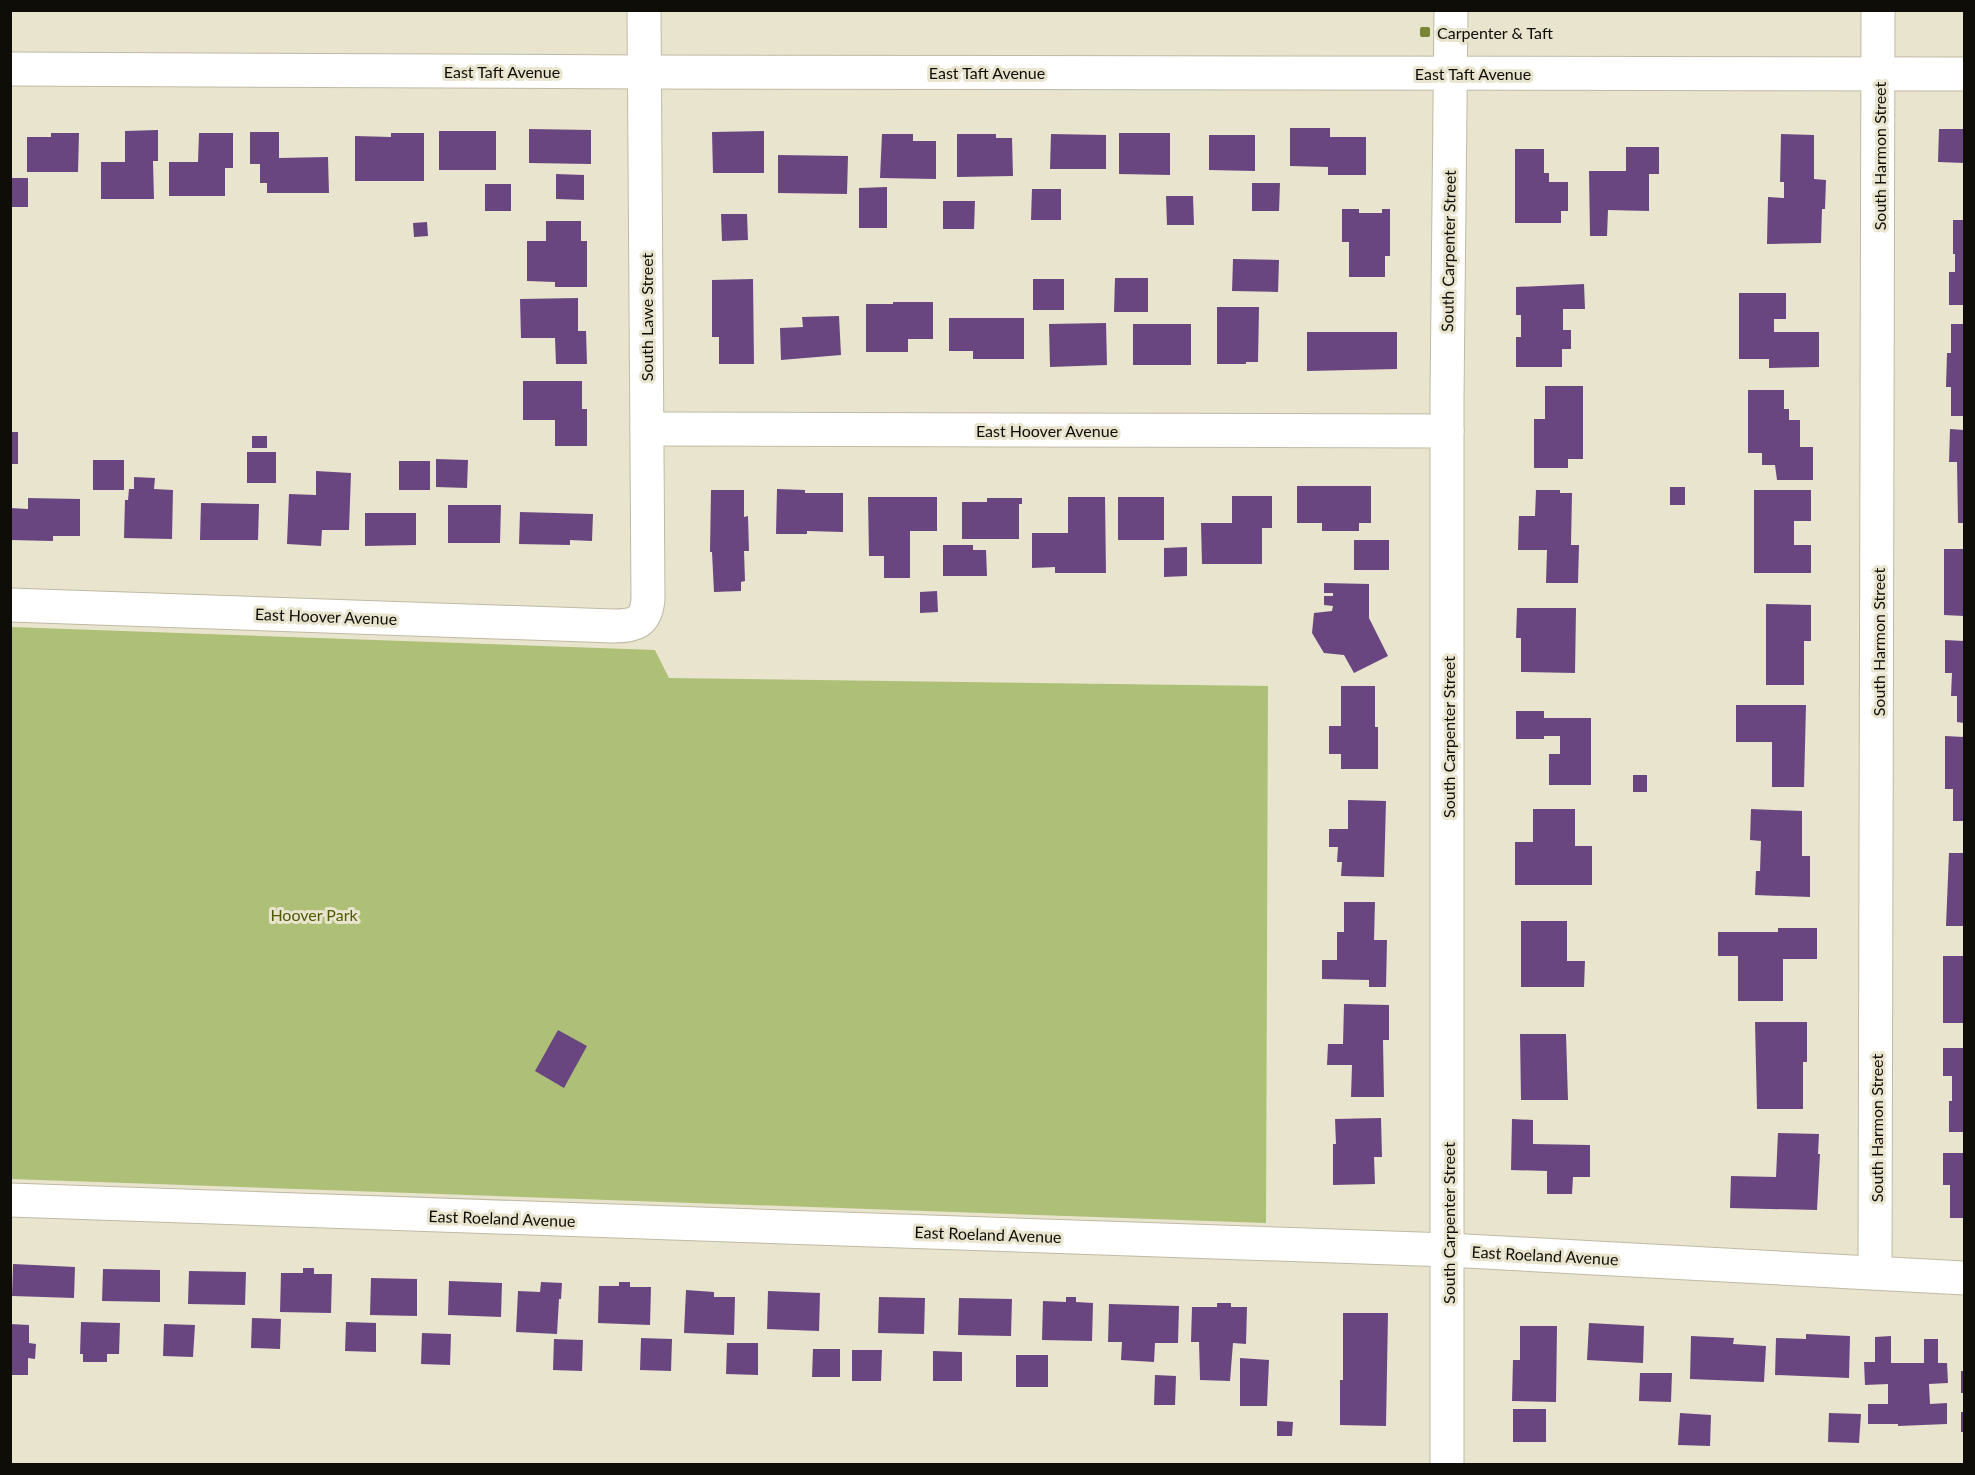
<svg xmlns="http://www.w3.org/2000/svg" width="1975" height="1475" font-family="Lato,sans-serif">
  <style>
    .green { fill: #aec078 }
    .building { fill: #6a4681 }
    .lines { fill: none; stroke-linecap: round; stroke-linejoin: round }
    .minor-casing { stroke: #bfbaa5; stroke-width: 35 }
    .minor { stroke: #fff; stroke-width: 33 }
    .poi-dot { fill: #788532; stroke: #e9e4ce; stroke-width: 2 }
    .labels { text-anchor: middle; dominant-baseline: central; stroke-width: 6; stroke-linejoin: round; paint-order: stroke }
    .poi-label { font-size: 16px; fill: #0f0d07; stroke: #e9e4ce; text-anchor: start }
    .street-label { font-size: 16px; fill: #0f0d07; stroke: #e9e4ce }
    .park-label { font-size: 16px; fill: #4d5c02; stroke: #e9e4ce }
  </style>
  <rect width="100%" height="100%" fill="#e9e4ce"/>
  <!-- green -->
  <polygon class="green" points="11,627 655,650 669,678 1268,686 1266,1223 11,1179"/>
  <!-- building -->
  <g class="building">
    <polygon points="1290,128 1330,128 1330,137 1366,137 1366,175 1328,175 1328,167 1290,166"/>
    <polygon points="529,129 591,130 591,164 529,163"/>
    <polygon points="1939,129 1964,129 1964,163 1938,162"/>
    <polygon points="158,130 158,161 153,161 154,199 101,199 101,162 125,162 125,131"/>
    <rect x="439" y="131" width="57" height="39"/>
    <polygon points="764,131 764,173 713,173 712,132"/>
    <polygon points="250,132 279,132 279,158 328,157 329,193 267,193 267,183 260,183 260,164 250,164"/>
    <polygon points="51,133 79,133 78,172 27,172 27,137 51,137"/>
    <polygon points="199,133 233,133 233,168 225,168 225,196 169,196 169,162 198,162"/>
    <polygon points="391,133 424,133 424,181 355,181 355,136 391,137"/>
    <polygon points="1119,133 1170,133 1170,175 1119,174"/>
    <polygon points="882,134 913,134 913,141 936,141 936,179 880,178"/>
    <polygon points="957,134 996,134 996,138 1012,138 1013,176 957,177"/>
    <polygon points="1051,134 1106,135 1106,169 1050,169"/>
    <polygon points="1781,134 1814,135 1814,179 1826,180 1825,209 1822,209 1821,243 1767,244 1768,197 1784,198 1784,182 1780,182"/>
    <polygon points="1209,135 1255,135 1255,171 1209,170"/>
    <polygon points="1626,147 1659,147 1659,174 1649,174 1649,211 1608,210 1607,236 1590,236 1589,171 1626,171"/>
    <polygon points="1515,149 1544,149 1544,173 1549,173 1549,182 1568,182 1568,211 1561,211 1561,223 1515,223"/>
    <polygon points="778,155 848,156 847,194 778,193"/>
    <polygon points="556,174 584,175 584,200 556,199"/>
    <rect x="10" y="178" width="18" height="29"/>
    <polygon points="1252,183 1280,183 1279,211 1252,211"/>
    <rect x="485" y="184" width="26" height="27"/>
    <polygon points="887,187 887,228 859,228 859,188"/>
    <polygon points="1032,189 1061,189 1061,220 1031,220"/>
    <polygon points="1166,196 1193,196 1194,225 1167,225"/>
    <polygon points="943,201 975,201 974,229 943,229"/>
    <polygon points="1342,209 1359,209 1359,213 1382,213 1382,209 1390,209 1390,256 1385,256 1385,277 1349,277 1349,242 1342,242"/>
    <polygon points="721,214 747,214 748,240 722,241"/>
    <polygon points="1953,220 1964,220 1964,305 1949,305 1949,272 1955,272 1955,254 1953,254"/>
    <polygon points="546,221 581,221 581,241 587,241 587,287 555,287 555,282 527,281 527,241 546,241"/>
    <polygon points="427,222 428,236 414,237 413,223"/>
    <polygon points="1233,259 1279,260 1278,292 1232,291"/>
    <polygon points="1115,278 1148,278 1148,312 1114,312"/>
    <polygon points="753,279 754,364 719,364 719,337 712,337 712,280"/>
    <rect x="1033" y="279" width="31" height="31"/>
    <polygon points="1584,284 1585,309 1563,309 1563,330 1571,330 1571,349 1562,349 1562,367 1516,367 1516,337 1521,337 1521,315 1516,315 1516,287"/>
    <polygon points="1739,293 1786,293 1786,319 1774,319 1774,332 1819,332 1819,367 1769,368 1769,359 1739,359"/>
    <polygon points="578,298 578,331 586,331 587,364 556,364 555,338 521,338 520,299"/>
    <polygon points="893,302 933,302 933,339 908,339 908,352 866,352 866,304 893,304"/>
    <polygon points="1217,307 1259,307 1258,362 1246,362 1246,364 1217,364"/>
    <polygon points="839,316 841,355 781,360 780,328 803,327 802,317"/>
    <polygon points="949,318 1024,318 1024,359 973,359 973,351 949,351"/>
    <polygon points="1106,323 1107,365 1050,367 1049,324"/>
    <rect x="1133" y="324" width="58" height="41"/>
    <polygon points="1951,324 1964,324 1964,416 1951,416 1951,387 1946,387 1947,353 1951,353"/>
    <polygon points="1307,332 1397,332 1397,369 1307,371"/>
    <polygon points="523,381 582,381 582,409 587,409 587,446 555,446 555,420 523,420"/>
    <polygon points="1545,386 1583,386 1583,459 1568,459 1568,468 1534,468 1534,419 1545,419"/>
    <polygon points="1748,390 1784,390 1784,409 1789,409 1789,420 1800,420 1800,447 1813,447 1813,480 1777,480 1775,465 1762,465 1762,453 1748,453"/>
    <polygon points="1950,429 1964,430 1964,523 1958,523 1957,462 1949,462"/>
    <rect x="10" y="432" width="8" height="32"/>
    <rect x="252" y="436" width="15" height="12"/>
    <rect x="247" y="452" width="29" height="31"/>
    <polygon points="436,459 468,460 467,488 436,487"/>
    <rect x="93" y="460" width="31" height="30"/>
    <rect x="399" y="461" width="31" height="29"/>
    <polygon points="316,471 351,473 349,530 322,530 321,546 287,544 289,494 316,495"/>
    <polygon points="134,477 155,478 154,489 173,490 172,539 124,538 125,500 128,500 129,489 134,489"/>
    <polygon points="1297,486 1371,486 1371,523 1359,523 1359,531 1322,531 1322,523 1297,523"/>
    <rect x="1670" y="487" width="15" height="18"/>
    <polygon points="777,489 805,490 805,493 843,493 843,532 807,531 807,534 776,534"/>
    <polygon points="711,490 744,490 744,517 748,516 749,551 744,551 745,581 741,582 741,591 714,592 712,552 710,552"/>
    <polygon points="1536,490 1560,490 1560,493 1572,493 1571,545 1579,545 1578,583 1546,583 1547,550 1518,550 1519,516 1535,516"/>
    <polygon points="1754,490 1811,490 1811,521 1794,521 1794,545 1811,545 1811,573 1754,573"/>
    <polygon points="1232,496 1272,496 1272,528 1262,528 1262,564 1202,564 1201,523 1232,523"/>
    <polygon points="868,497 937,497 937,531 910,531 910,578 884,578 884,556 869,556"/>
    <polygon points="1068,497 1105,497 1106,573 1055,573 1055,567 1032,568 1032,533 1068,533"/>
    <rect x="1118" y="497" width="46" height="43"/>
    <polygon points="28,498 80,499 80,536 53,536 53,541 10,540 10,508 28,509"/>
    <polygon points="987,498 1022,498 1022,504 1019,504 1019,539 962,539 962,502 987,502"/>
    <polygon points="201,503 259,504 258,540 200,540"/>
    <polygon points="448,505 501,505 500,543 448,543"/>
    <polygon points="520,512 593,514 592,541 570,540 570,545 519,544"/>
    <polygon points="365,513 416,513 416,545 365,546"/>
    <rect x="1354" y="540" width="35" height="30"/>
    <polygon points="943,545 973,545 973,550 986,550 987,576 943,576"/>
    <polygon points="1187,547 1187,576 1164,577 1164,548"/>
    <polygon points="1944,549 1964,549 1964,616 1944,615"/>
    <polygon points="1324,583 1369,584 1369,618 1388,656 1354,673 1344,655 1324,653 1312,633 1314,613 1332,611 1333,606 1324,605 1324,596 1333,596 1333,593 1324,593"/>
    <polygon points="937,591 938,612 920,613 920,592"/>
    <polygon points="1766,604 1811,605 1811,641 1804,641 1804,685 1766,685"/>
    <polygon points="1517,608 1576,608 1575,673 1521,672 1521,638 1516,638"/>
    <polygon points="1945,640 1964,641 1964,723 1957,722 1957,696 1951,696 1952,673 1945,673"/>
    <polygon points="1341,686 1375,686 1375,727 1378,727 1378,769 1341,769 1341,754 1329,754 1329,726 1341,726"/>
    <polygon points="1736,705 1806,705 1804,787 1772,787 1772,742 1736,742"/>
    <polygon points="1516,711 1544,711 1544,718 1591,718 1591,785 1549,785 1549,754 1560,754 1560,736 1544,736 1544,739 1516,739"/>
    <polygon points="1945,736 1964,737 1964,821 1953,821 1953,789 1945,789"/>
    <rect x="1633" y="775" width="14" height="17"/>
    <polygon points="1348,800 1386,801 1384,877 1341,876 1342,862 1337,862 1338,847 1329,847 1329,829 1348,829"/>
    <polygon points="1533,809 1575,809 1575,846 1592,846 1592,885 1515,885 1515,842 1533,842"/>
    <polygon points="1751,809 1802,811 1802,856 1810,856 1810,897 1755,895 1756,871 1760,871 1761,841 1750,840"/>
    <polygon points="1949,853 1964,853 1964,926 1946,926"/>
    <polygon points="1344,902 1375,902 1374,940 1387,940 1386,987 1369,987 1369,980 1322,979 1322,960 1337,960 1337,932 1344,932"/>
    <polygon points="1521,921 1567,921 1567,961 1585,961 1584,987 1521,987"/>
    <polygon points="1778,928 1817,928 1817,959 1783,959 1783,1001 1738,1001 1738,956 1718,956 1718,932 1778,932"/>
    <rect x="1943" y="956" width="21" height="67"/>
    <polygon points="1344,1004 1389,1005 1389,1040 1383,1040 1384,1097 1351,1097 1352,1065 1327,1065 1328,1044 1343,1044"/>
    <polygon points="1755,1022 1807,1022 1807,1062 1803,1062 1803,1109 1757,1109"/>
    <polygon points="558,1030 587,1046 564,1088 535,1071"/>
    <polygon points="1520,1034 1566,1034 1568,1100 1521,1100"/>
    <polygon points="1943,1048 1964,1048 1964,1132 1949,1132 1949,1101 1952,1101 1952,1076 1943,1076"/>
    <polygon points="1381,1118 1382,1157 1374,1157 1375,1184 1333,1185 1333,1144 1336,1144 1335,1119"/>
    <polygon points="1512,1119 1533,1120 1533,1144 1590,1145 1590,1177 1573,1177 1572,1194 1547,1194 1547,1171 1511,1170"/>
    <polygon points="1778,1133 1819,1134 1818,1154 1820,1154 1817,1210 1730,1208 1731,1176 1776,1177"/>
    <polygon points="1943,1153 1964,1153 1964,1218 1950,1218 1950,1185 1943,1185"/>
    <polygon points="13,1264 75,1267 74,1298 12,1296"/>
    <polygon points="303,1268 314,1268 314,1274 332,1274 331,1313 280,1312 281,1273 303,1273"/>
    <polygon points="103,1269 160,1270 160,1302 102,1301"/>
    <polygon points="189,1271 246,1272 245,1305 188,1304"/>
    <polygon points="371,1278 417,1279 417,1316 370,1315"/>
    <polygon points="449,1281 502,1283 501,1317 448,1315"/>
    <polygon points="541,1282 562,1283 561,1299 559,1299 557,1334 516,1332 518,1291 540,1292"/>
    <polygon points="619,1282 630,1282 630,1287 651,1287 650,1325 598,1323 599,1286 619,1286"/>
    <polygon points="686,1290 714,1292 714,1297 735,1297 734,1335 684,1333"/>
    <polygon points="768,1291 820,1293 819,1331 767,1329"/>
    <polygon points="879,1297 925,1298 924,1334 878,1333"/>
    <polygon points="1066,1297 1076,1297 1076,1302 1093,1303 1092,1341 1042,1340 1043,1301 1066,1302"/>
    <polygon points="959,1298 1012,1299 1011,1336 958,1335"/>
    <polygon points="1217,1303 1231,1303 1231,1307 1247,1307 1246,1344 1233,1343 1230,1381 1200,1380 1199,1342 1191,1342 1192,1307 1217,1307"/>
    <polygon points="1109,1304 1179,1306 1178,1343 1155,1343 1154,1362 1121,1360 1122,1342 1108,1342"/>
    <polygon points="1343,1313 1388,1313 1386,1426 1340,1425 1340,1380 1343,1380"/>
    <polygon points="252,1318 281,1319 280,1349 251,1348"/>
    <polygon points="81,1322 120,1323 119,1354 107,1354 107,1362 83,1362 83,1354 80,1354"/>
    <polygon points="346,1322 376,1323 376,1352 345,1351"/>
    <polygon points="1589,1323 1644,1326 1643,1363 1587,1360"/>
    <polygon points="10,1324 29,1325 29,1343 36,1344 35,1359 28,1358 28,1375 10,1375"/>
    <polygon points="164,1324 195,1325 193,1357 163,1356"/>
    <polygon points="1520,1326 1557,1326 1556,1402 1512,1401 1513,1360 1520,1360"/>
    <polygon points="422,1333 451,1334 450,1365 421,1364"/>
    <polygon points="1806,1334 1850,1336 1849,1378 1775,1375 1776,1338 1806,1339"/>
    <polygon points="1691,1336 1734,1338 1733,1344 1766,1346 1764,1382 1690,1379"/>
    <polygon points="1891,1336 1891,1363 1924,1363 1924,1339 1938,1339 1938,1363 1947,1363 1948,1383 1929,1384 1930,1404 1947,1403 1947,1424 1898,1426 1898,1424 1868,1424 1868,1404 1888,1404 1888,1384 1865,1385 1864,1362 1875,1362 1875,1337"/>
    <polygon points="641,1338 672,1339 671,1371 640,1370"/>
    <polygon points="554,1339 583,1340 582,1371 553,1370"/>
    <polygon points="727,1343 758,1343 758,1375 726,1374"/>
    <polygon points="813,1349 840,1349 840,1377 812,1377"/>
    <polygon points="852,1350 882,1350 881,1381 852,1381"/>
    <polygon points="933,1351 962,1352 962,1381 933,1381"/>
    <rect x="1016" y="1355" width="32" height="32"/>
    <polygon points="1240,1358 1269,1360 1267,1406 1240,1406"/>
    <rect x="1961" y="1371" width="3" height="22"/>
    <polygon points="1640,1373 1672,1373 1671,1402 1639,1401"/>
    <polygon points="1155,1375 1176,1376 1175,1405 1154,1405"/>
    <rect x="1513" y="1409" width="33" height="33"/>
    <rect x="1961" y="1412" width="3" height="20"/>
    <polygon points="1680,1413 1711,1415 1710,1446 1678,1445"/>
    <polygon points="1829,1413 1861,1414 1859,1443 1828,1442"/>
    <polygon points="1277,1421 1293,1422 1292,1436 1277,1436"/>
  </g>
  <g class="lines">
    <defs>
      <g id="minor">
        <polyline points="10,69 645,72 1964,74"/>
        <polyline points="647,429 1447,431"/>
        <path d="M 10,605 L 613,626 C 635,626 646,623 648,599 L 644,10"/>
        <polyline points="10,1200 1448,1250 1964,1278"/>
        <polyline points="1875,1273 1878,10"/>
        <polyline points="1447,1464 1447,398 1451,10"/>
      </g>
    </defs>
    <!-- minor casing -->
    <use href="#minor" class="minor-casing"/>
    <!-- minor -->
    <use href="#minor" class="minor"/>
  </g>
  <!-- markers -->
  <rect class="poi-dot" x="1419" y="26" width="12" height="12" rx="3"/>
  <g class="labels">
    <!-- poi labels -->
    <g class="poi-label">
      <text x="1437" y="32">Carpenter &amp; Taft</text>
    </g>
    <!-- street labels -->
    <g class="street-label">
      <text x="502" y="71">East Taft Avenue</text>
      <text x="987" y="72">East Taft Avenue</text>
      <text x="1473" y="73">East Taft Avenue</text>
      <text transform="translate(1879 156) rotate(-90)">South Harmon Street</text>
      <text transform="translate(1448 251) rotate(-89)">South Carpenter Street</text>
      <text transform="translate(646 317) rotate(-90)">South Lawe Street</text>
      <text x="1047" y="430">East Hoover Avenue</text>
      <text transform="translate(326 616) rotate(2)">East Hoover Avenue</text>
      <text transform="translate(1878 642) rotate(-90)">South Harmon Street</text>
      <text transform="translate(1448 737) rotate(-90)">South Carpenter Street</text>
      <text transform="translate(1876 1128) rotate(-90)">South Harmon Street</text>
      <text transform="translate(502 1218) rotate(2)">East Roeland Avenue</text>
      <text transform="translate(1448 1223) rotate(-90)">South Carpenter Street</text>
      <text transform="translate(988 1234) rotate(2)">East Roeland Avenue</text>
      <text transform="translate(1545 1255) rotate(3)">East Roeland Avenue</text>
    </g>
    <!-- park labels -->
    <g class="park-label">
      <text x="314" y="914">Hoover Park</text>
    </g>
  </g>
  <!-- border -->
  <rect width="1975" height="1475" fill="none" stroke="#0f0d07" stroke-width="24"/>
</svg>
